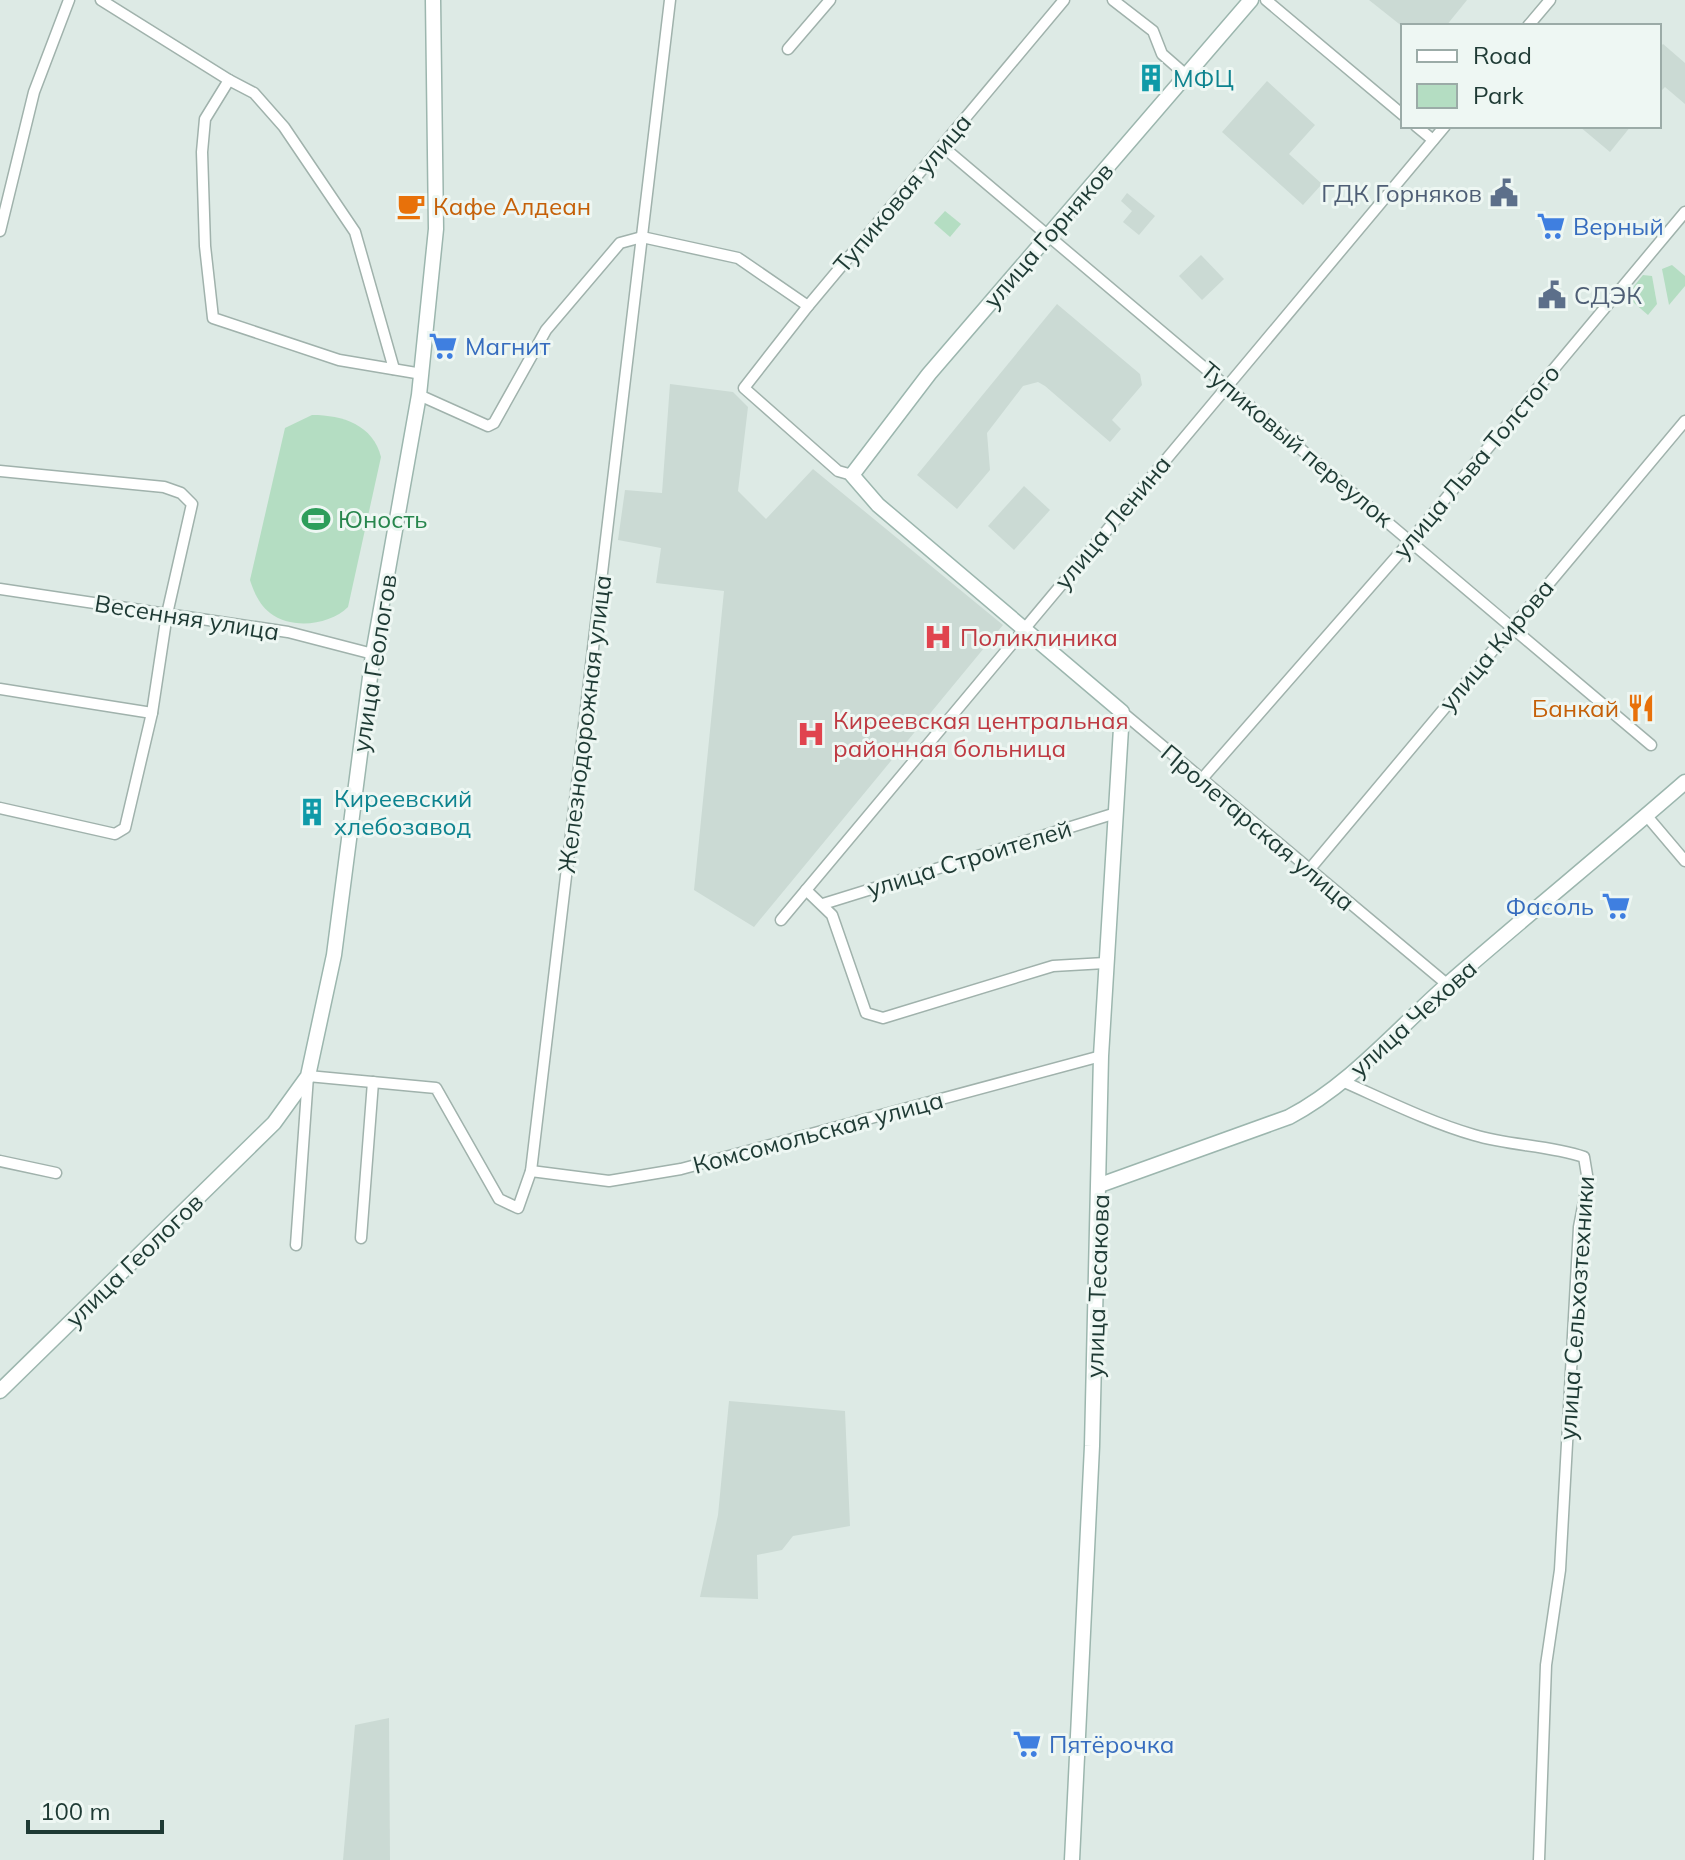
<svg xmlns="http://www.w3.org/2000/svg" width="1685" height="1860" font-family="Mulish,sans-serif">
  <style>
    .built { fill: #cbdad4 }
    .green { fill: #b4ddc2 }
    .lines { fill: none; stroke-linecap: round; stroke-linejoin: round }
    .street-casing { stroke: #a0b2ac; stroke-width: 13 }
    .secondary-casing { stroke: #9cb6ae; stroke-width: 17 }
    .street { stroke: #fff; stroke-width: 10 }
    .secondary { stroke: #fff; stroke-width: 14 }
    .labels { text-anchor: middle; dominant-baseline: central; stroke-width: 6; stroke-linejoin: round; paint-order: stroke }
    .culture-label { font-size: 24px; fill: #0d838f; stroke: #eef7f3; text-anchor: start }
    .street-label { font-size: 24px; fill: #1e3a34; stroke: #eef7f3 }
    .service-label { font-size: 24px; fill: #4e5e75; stroke: #eef7f3; text-anchor: end }
    .food-label { font-size: 24px; fill: #c56008; stroke: #eef7f3; text-anchor: start }
    .shop-label { font-size: 24px; fill: #366cbe; stroke: #eef7f3; text-anchor: start }
    .leisure-label { font-size: 24px; fill: #27864d; stroke: #eef7f3; text-anchor: start }
    .health-label { font-size: 24px; fill: #be3a42; stroke: #eef7f3; text-anchor: start }
  </style>
  <rect width="100%" height="100%" fill="#ddeae5"/>
  <!-- built -->
  <g class="built">
    <polygon points="1369,0 1467,0 1446,26 1403,27"/>
    <polygon points="1663,44 1685,63 1685,104 1665,87 1659,93 1659,48"/>
    <polygon points="1267,81 1315,125 1289,154 1322,184 1303,205 1222,132"/>
    <polygon points="1579,126 1631,126 1610,152"/>
    <polygon points="1127,193 1155,216 1139,235 1123,222 1132,211 1121,201"/>
    <polygon points="1201,255 1224,279 1202,300 1179,276"/>
    <polygon points="1057,304 1140,374 1142,385 1112,420 1121,429 1110,442 1045,386 1038,382 1023,386 987,433 990,470 957,509 917,475"/>
    <polygon points="670,384 733,392 748,407 738,491 766,519 813,469 1003,625 754,927 694,890 724,591 656,583 661,548 618,540 625,490 662,493"/>
    <polygon points="1024,486 1050,510 1014,550 988,526"/>
    <polygon points="729,1401 845,1411 850,1526 793,1536 782,1550 757,1555 758,1599 700,1597 718,1515"/>
    <polygon points="389,1718 390,1860 343,1860 355,1725"/>
  </g>
  <!-- green -->
  <g class="green">
    <polygon points="945,211 961,224 950,237 934,223"/>
    <polygon points="1672,265 1685,276 1685,286 1669,305 1662,269"/>
    <polygon points="1643,275 1652,276 1657,304 1648,315 1626,296"/>
    <path d="M 312,415 C 343,415 373,425 381,457 L 348,607 C 330,625 292,630 270,613 C 260,605 254,593 250,580 L 285,428 Z"/>
  </g>
  <g class="lines">
    <defs>
      <g id="street">
        <polyline points="101,0 229,80 254,93 284,127 355,232 394,369"/>
        <polyline points="1113,0 1153,31 1162,54 1186,75"/>
        <polyline points="1266,0 1403,115"/>
        <polyline points="1528,26 1550,0"/>
        <polyline points="788,49 830,0"/>
        <polyline points="229,80 205,119 202,152 205,246 213,318 339,360 422,374"/>
        <polyline points="1416,126 1433,140"/>
        <polyline points="942,146 1651,745"/>
        <polyline points="0,231 34,92 69,0"/>
        <polyline points="419,395 488,426 494,423 546,330 620,243 642,237 738,258 808,306"/>
        <polyline points="0,471 164,487 181,493 192,504 167,614 152,713 125,828 115,834 0,808"/>
        <polyline points="852,475 838,471 744,388 808,306 1064,0"/>
        <polyline points="0,589 288,632 373,654"/>
        <polyline points="0,689 152,713"/>
        <polyline points="1122,712 1448,985"/>
        <polyline points="1201,780 1411,540 1685,212"/>
        <polyline points="1646,815 1685,861"/>
        <polyline points="1309,870 1685,421"/>
        <polyline points="806,890 832,915 866,1013 883,1018 1053,966 1105,963"/>
        <polyline points="823,904 1116,813"/>
        <polyline points="781,920 1445,126"/>
        <path d="M 1342,1081 C 1385,1100 1429,1122 1474,1135 C 1511,1146 1548,1145 1584,1157 L 1588,1181 L 1579,1227 L 1560,1570 L 1546,1665 L 1539,1860"/>
        <polyline points="0,1161 56,1173"/>
        <polyline points="531,1171 609,1181 681,1169 1101,1056"/>
        <polyline points="361,1238 373,1082"/>
        <polyline points="296,1245 308,1076 436,1088 499,1199 518,1208 531,1171 670,0"/>
      </g>
      <g id="secondary">
        <path d="M 1100,1185 L 1289,1117 C 1350,1085 1397,1029 1448,984 C 1526,916 1607,850 1685,782"/>
        <polyline points="0,1391 274,1123 308,1076 334,955 373,654 419,395 436,229 433,0"/>
        <polyline points="1072,1860 1092,1446 1101,1056 1122,712 878,505 852,475 929,374 1251,0"/>
      </g>
    </defs>
    <!-- street casing -->
    <use href="#street" class="street-casing"/>
    <!-- secondary casing -->
    <use href="#secondary" class="secondary-casing"/>
    <!-- street -->
    <use href="#street" class="street"/>
    <!-- secondary -->
    <use href="#secondary" class="secondary"/>
  </g>
  <!-- icons -->
  <defs>
    <symbol id="building-bare" viewBox="-9 -9 18 18"><path d="M-4-6H4V6H1V3H-1V6H-4ZM-2.5-4.3h1.7v1.8h-1.7ZM.8-4.3h1.7v1.8H.8ZM-2.5-1h1.7V.8h-1.7ZM.8-1h1.7V.8H.8Z" fill="#0f9aa8" stroke="#eef7f3" stroke-width="2.5" paint-order="stroke"/></symbol>
    <symbol id="civic-bare" viewBox="-9 -9 18 18"><path d="M-.6-6.5H3V-4.5H.6V-3L4-1V1h2V6H-6V1h2V-1L-.6-3ZM-1.2 2.5V6h2.4V2.5Z" fill="#5c6f8a" stroke="#eef7f3" stroke-width="2.5" paint-order="stroke"/></symbol>
    <symbol id="cafe-bare" viewBox="-9 -9 18 18"><path d="M-5.5-4.5H6V0H3Q3 3.5 0 3.5H-2.5Q-5.5 3.5-5.5 0ZM3-3.2v2h1.7v-2ZM-6 4.5H4V6H-6Z" fill="#e8710a" stroke="#eef7f3" stroke-width="2.5" paint-order="stroke"/></symbol>
    <symbol id="supermarket-bare" viewBox="-9 -9 18 18"><path d="M-6-5.5h2.5l.6 2H6L4.5 2H-2.5L-4.4-4H-6ZM-1.5 3.2a1.3 1.3 0 1 0 .1 0ZM3 3.2a1.3 1.3 0 1 0 .1 0Z" fill="#3f7fe0" stroke="#eef7f3" stroke-width="2.5" paint-order="stroke"/></symbol>
    <symbol id="stadium-bare" viewBox="-9 -9 18 18"><path d="M0-5a6.5 5 0 1 0 0 10a6.5 5 0 1 0 0-10ZM-3.5-1.8h7v3.6h-7Z" fill="#2e9e5b" stroke="#eef7f3" stroke-width="2.5" paint-order="stroke"/></symbol>
    <symbol id="hospital-bare" viewBox="-9 -9 18 18"><path d="M-5-5h3v3.5h4V-5h3V5h-3V1.5h-4V5h-3Z" fill="#e0444e" stroke="#eef7f3" stroke-width="2.5" paint-order="stroke"/></symbol>
    <symbol id="restaurant-bare" viewBox="-9 -9 18 18"><path d="M-5-6h1v4h1v-4h1v4h1v-4h1v5L-1.5 .5V6h-2V.5L-5-1ZM5-6V6H3V1.5H1.5Q1.5-4 5-6Z" fill="#e8710a" stroke="#eef7f3" stroke-width="2.5" paint-order="stroke"/></symbol>
  </defs>
  <g fill-rule="evenodd">
    <use href="#building-bare" x="1131" y="58" width="40" height="40"/>
    <use href="#civic-bare" x="1484" y="173" width="40" height="40"/>
    <use href="#cafe-bare" x="391" y="186" width="40" height="40"/>
    <use href="#supermarket-bare" x="1531" y="206" width="40" height="40"/>
    <use href="#civic-bare" x="1532" y="275" width="40" height="40"/>
    <use href="#supermarket-bare" x="423" y="326" width="40" height="40"/>
    <use href="#stadium-bare" x="296" y="499" width="40" height="40"/>
    <use href="#hospital-bare" x="918" y="617" width="40" height="40"/>
    <use href="#restaurant-bare" x="1621" y="688" width="40" height="40"/>
    <use href="#hospital-bare" x="791" y="714" width="40" height="40"/>
    <use href="#building-bare" x="292" y="792" width="40" height="40"/>
    <use href="#supermarket-bare" x="1596" y="886" width="40" height="40"/>
    <use href="#supermarket-bare" x="1007" y="1724" width="40" height="40"/>
  </g>
  <g class="labels">
    <!-- culture labels -->
    <g class="culture-label">
      <text x="1173" y="78">МФЦ</text>
      <text x="334" y="798">Киреевский<tspan x="334" dy="28">хлебозавод</tspan></text>
    </g>
    <!-- street labels -->
    <g class="street-label">
      <text transform="translate(902 193) rotate(-50)">Тупиковая улица</text>
      <text transform="translate(1048 235) rotate(-49)">улица Горняков</text>
      <text transform="translate(1297 444) rotate(40)">Тупиковый переулок</text>
      <text transform="translate(1476 461) rotate(-50)">улица Льва Толстого</text>
      <text transform="translate(1112 522) rotate(-50)">улица Ленина</text>
      <text transform="translate(187 617) rotate(9)">Весенняя улица</text>
      <text transform="translate(1496 645) rotate(-50)">улица Кирова</text>
      <text transform="translate(374 663) rotate(-81)">улица Геологов</text>
      <text transform="translate(584 724) rotate(-83)">Железнодорожная улица</text>
      <text transform="translate(1258 827) rotate(40)">Пролетарская улица</text>
      <text transform="translate(969 858) rotate(-17)">улица Строителей</text>
      <text transform="translate(1413 1018) rotate(-42)">улица Чехова</text>
      <text transform="translate(818 1132) rotate(-15)">Комсомольская улица</text>
      <text transform="translate(134 1260) rotate(-44)">улица Геологов</text>
      <text transform="translate(1097 1286) rotate(-88)">улица Тесакова</text>
      <text transform="translate(1576 1308) rotate(-86)">улица Сельхозтехники</text>
    </g>
    <!-- service labels -->
    <g class="service-label">
      <text x="1482" y="193">ГДК Горняков</text>
      <text x="1574" y="295" text-anchor="start">СДЭК</text>
    </g>
    <!-- food labels -->
    <g class="food-label">
      <text x="433" y="206">Кафе Алдеан</text>
      <text x="1619" y="708" text-anchor="end">Банкай</text>
    </g>
    <!-- shop labels -->
    <g class="shop-label">
      <text x="1573" y="226">Верный</text>
      <text x="465" y="346">Магнит</text>
      <text x="1594" y="906" text-anchor="end">Фасоль</text>
      <text x="1049" y="1744">Пятёрочка</text>
    </g>
    <!-- leisure labels -->
    <g class="leisure-label">
      <text x="338" y="519">Юность</text>
    </g>
    <!-- health labels -->
    <g class="health-label">
      <text x="960" y="637">Поликлиника</text>
      <text x="833" y="720">Киреевская центральная<tspan x="833" dy="28">районная больница</tspan></text>
    </g>
  </g>
  <!-- legend -->
  <rect x="1401" y="24" width="260" height="104" fill="#eef7f3" stroke="#9baba7" stroke-width="2"/>
  <rect x="1417" y="50" width="40" height="12" fill="#ffffff" stroke="#9baba7" stroke-width="2"/>
  <text x="1473" y="64" font-size="24" fill="#1e3a34">Road</text>
  <rect x="1417" y="84" width="40" height="24" fill="#b4ddc2" stroke="#9baba7" stroke-width="2"/>
  <text x="1473" y="104" font-size="24" fill="#1e3a34">Park</text>
  <!-- scale -->
  <path d="M28 1820v12h134v-12" fill="none" stroke="#1e3a34" stroke-width="4"/>
  <text x="40" y="1820" font-size="24" fill="#1e3a34" stroke="#eef7f3" stroke-width="6" paint-order="stroke">100 m</text>
</svg>
